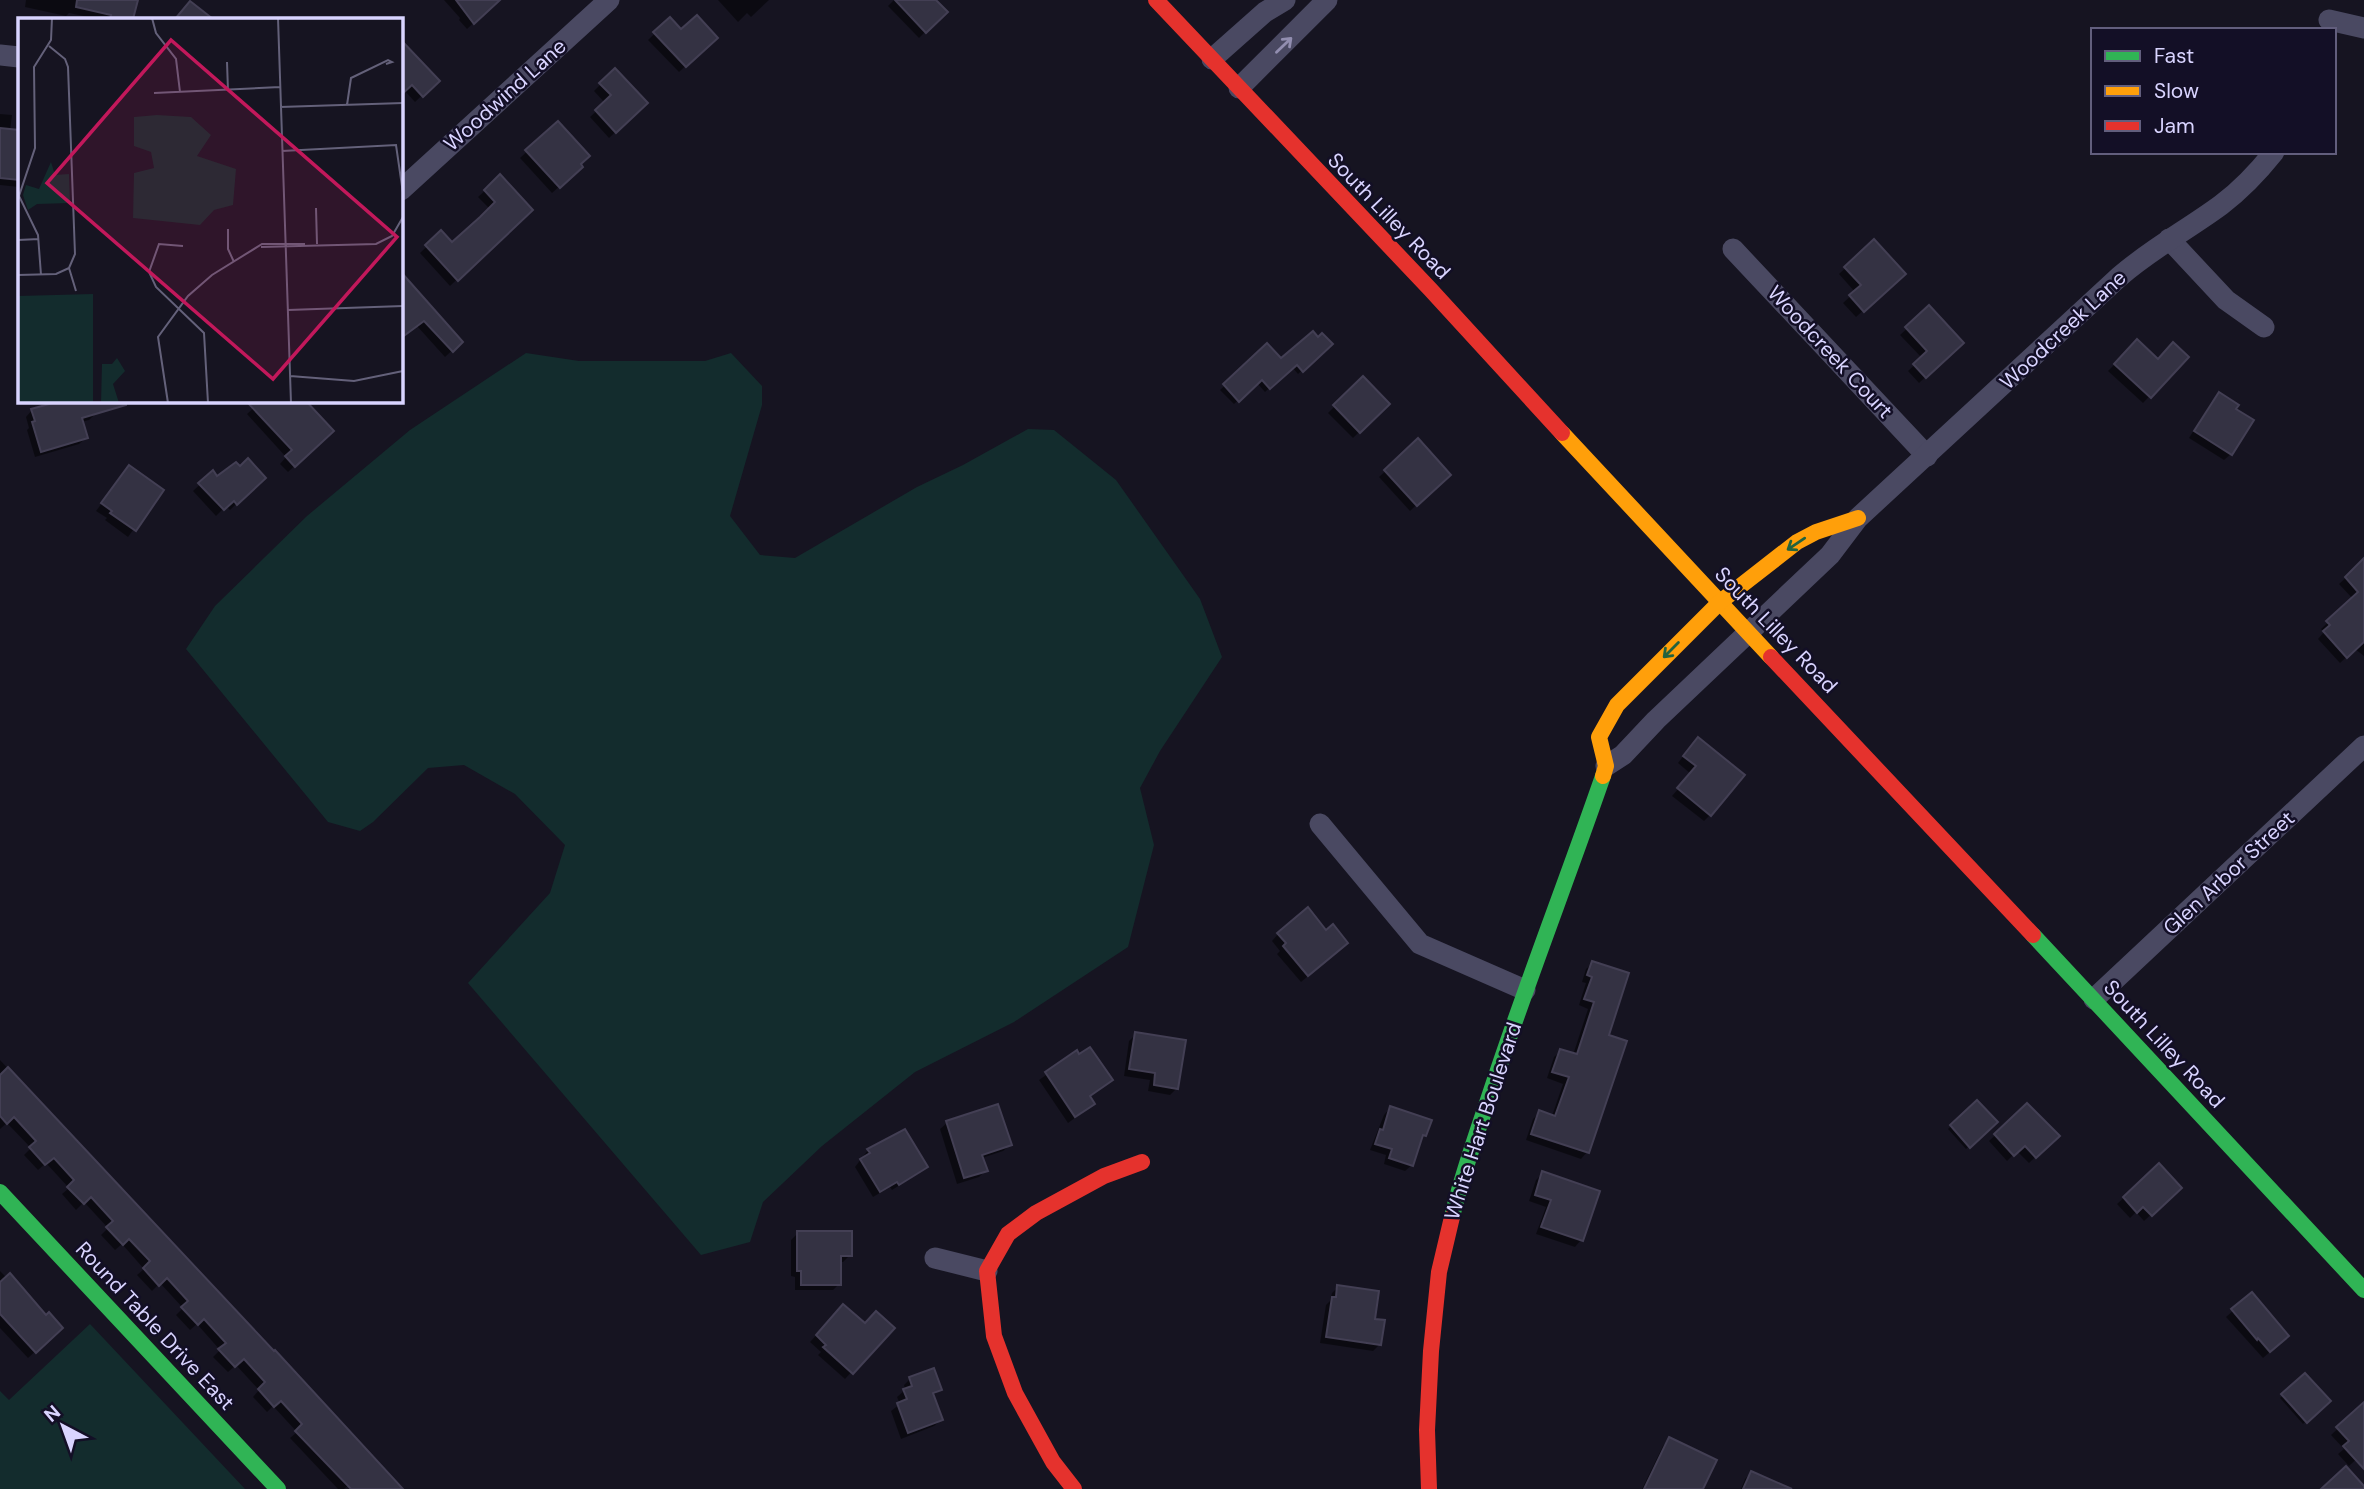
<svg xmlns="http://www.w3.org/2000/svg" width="2364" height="1489" font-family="'DM Sans',sans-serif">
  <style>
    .green { fill: #132c2d }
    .shadow { fill: #0007 }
    .building { fill: #343243; stroke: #433f54; stroke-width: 2 }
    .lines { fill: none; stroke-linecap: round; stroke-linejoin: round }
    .street { stroke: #4a4962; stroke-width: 21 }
    .fast { stroke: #30b455; stroke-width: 16 }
    .slow { stroke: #ff9f0a; stroke-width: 16 }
    .jam { stroke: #e5322d; stroke-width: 16 }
    .oneway { stroke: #928eb0 }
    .oneway2 { stroke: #22623e }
    .labels { text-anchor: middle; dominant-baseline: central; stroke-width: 5; stroke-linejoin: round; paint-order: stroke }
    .street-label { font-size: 21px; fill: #d9d4ff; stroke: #130f26 }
    .inset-road { fill: none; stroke: #64617a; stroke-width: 2 }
    .view { fill: #c2185b; fill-opacity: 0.15; stroke: #c2185b; stroke-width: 3.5 }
    .inset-edge { fill: none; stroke: #d9d4ff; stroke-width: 3.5 }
  </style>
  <rect width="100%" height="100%" fill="#161421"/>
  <!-- green -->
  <g class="green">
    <polygon points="526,353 579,361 705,361 731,353 762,386 762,405 730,516 760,555 795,558 917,487 963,465 1028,429 1054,430 1116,480 1200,599 1222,657 1160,751 1140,788 1154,845 1128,947 1014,1022 915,1072 822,1146 763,1202 750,1242 701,1255 468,983 550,893 565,845 515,794 464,765 428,768 373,822 360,831 328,822 186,649 215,606 307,516 410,430"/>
    <polygon points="90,1324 245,1489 0,1489 0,1391 9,1400"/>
  </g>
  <!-- shadow -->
  <g class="shadow">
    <polygon points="26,0 136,0 132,19 98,19 69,13 66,16 25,7"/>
    <polygon points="444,0 498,0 467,29 459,20 460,18"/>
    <polygon points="718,0 769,0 751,17 747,13 738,22"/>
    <polygon points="894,0 933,0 945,12 919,38 888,6"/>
    <polygon points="670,19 681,32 716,38 679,72 648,40"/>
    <polygon points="401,42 437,81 415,102 404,90 401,93"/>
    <polygon points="615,70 646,103 609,138 590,117 605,103 594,91"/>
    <polygon points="0,114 12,115 10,131 19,132 19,187 0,185"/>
    <polygon points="558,123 581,167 552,193 520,158"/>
    <polygon points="500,177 530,210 450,286 420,253 441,233 452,245 490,209 478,197"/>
    <polygon points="1874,241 1897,280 1856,317 1843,303 1855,292 1839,274"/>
    <polygon points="403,277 461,342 445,357 417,326 401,338 401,279"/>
    <polygon points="1929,308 1962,343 1919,383 1908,371 1922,358 1900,335"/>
    <polygon points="2137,342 2158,361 2187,357 2143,403 2108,371"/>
    <polygon points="1330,344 1298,374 1292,367 1265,392 1257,383 1234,404 1220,390 1267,346 1281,360"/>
    <polygon points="1363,378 1388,404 1353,438 1328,413"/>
    <polygon points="2219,394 2234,409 2231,454 2224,460 2189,438 2212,401"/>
    <polygon points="66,401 92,401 96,413 89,420 81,422 86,438 79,444 35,457 27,430 29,428 26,417 32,410"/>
    <polygon points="261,401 304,401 332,431 288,472 280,464 286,457 247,414"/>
    <polygon points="1418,441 1449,474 1410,511 1379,477"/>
    <polygon points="129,467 162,490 128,537 105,520 107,518 96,511"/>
    <polygon points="212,473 217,478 263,478 230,510 226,506 216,516 193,491"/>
    <polygon points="2364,561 2364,656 2355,649 2340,663 2318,639 2324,632 2321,629 2353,599 2339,584"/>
    <polygon points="1692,745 1710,815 1704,821 1672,796 1691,774 1678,763"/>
    <polygon points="1278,934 1340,949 1301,982 1277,954 1280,951 1272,941"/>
    <polygon points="1593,963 1606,1036 1587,1152 1581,1159 1526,1140 1533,1119 1540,1112 1552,1116 1563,1084 1547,1078 1554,1057 1561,1051 1573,1055 1588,1009 1579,1005 1586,983 1582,982 1586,969"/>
    <polygon points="1136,1034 1177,1088 1170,1095 1148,1091 1150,1080 1124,1076 1129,1041"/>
    <polygon points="1077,1053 1111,1080 1088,1098 1092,1104 1086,1110 1068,1123 1039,1080"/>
    <polygon points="0,1060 347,1432 403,1489 354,1489 350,1484 344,1489 338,1489 290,1438 297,1432 273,1406 267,1412 253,1397 259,1390 236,1365 228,1372 213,1357 220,1350 197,1324 190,1330 176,1315 183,1308 160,1283 152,1291 137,1275 144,1269 122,1244 115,1250 101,1235 108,1228 84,1202 76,1210 62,1194 69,1188 46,1163 38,1170 24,1155 31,1148 7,1123 0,1129"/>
    <polygon points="1977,1102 1995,1122 1966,1149 1948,1129"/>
    <polygon points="2027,1105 2058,1136 2029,1163 2017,1151 2007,1161 1989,1141"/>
    <polygon points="1390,1108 1425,1135 1420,1139 1412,1165 1405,1171 1384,1164 1386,1155 1370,1150 1384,1115"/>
    <polygon points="947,1123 1010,1145 1003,1151 982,1158 986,1170 979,1177 957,1184 940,1129"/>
    <polygon points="868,1150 925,1167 919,1173 892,1190 890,1187 873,1197 855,1167"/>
    <polygon points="2159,1165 2180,1188 2144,1221 2136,1212 2130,1218 2117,1204"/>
    <polygon points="1543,1173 1581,1240 1575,1247 1536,1234 1546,1207 1529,1201 1536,1180"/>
    <polygon points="798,1233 850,1255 843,1262 839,1262 839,1284 833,1290 795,1290 795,1277 791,1276 791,1240"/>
    <polygon points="0,1271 46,1318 61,1328 28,1358 0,1328"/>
    <polygon points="1338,1287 1373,1320 1380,1344 1373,1351 1320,1343 1326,1305 1330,1301 1332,1293"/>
    <polygon points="2252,1294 2280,1343 2263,1358 2226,1317"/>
    <polygon points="837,1313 864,1325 892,1328 845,1379 818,1355 821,1352 810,1342"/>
    <polygon points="2304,1375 2328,1401 2303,1424 2280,1398"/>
    <polygon points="910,1379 940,1389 932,1397 941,1420 934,1426 901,1439 891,1411 900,1404 897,1397 905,1390 904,1385"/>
    <polygon points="2363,1405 2364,1452 2349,1466 2338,1454 2344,1449 2331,1435"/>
    <polygon points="1669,1439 1701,1489 1642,1489 1663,1446"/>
    <polygon points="1751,1473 1788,1489 1741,1489 1745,1479"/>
  </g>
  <!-- building -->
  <g class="building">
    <polygon points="77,0 138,0 133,19 110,19 111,15 76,7"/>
    <polygon points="456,0 500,0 474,24"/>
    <polygon points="895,0 936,0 948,12 926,33"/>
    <polygon points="190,1 213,19 175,19"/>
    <polygon points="697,15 718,38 686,67 653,32 670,17 681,29"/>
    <polygon points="401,40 440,81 423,97 412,85 401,95"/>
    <polygon points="615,68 648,103 616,133 595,110 611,95 599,83"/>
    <polygon points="558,121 590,156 581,164 583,167 560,188 525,150"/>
    <polygon points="0,128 19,130 19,180 0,178"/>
    <polygon points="500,174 533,210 458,281 425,245 441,230 452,242 480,217 495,202 484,190"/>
    <polygon points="1874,239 1906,274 1864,312 1849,295 1861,285 1844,267"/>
    <polygon points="401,272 463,342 453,352 424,321 401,338"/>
    <polygon points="1929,305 1964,343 1926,378 1913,364 1927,351 1905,327"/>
    <polygon points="1313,331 1318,337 1322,333 1333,344 1303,372 1297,365 1270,389 1262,380 1239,402 1223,384 1267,343 1281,358"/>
    <polygon points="2137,339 2158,359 2173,342 2189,357 2151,398 2114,364"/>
    <polygon points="1363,376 1390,404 1360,433 1333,405"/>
    <polygon points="2219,392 2239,405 2236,409 2254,420 2232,455 2194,431"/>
    <polygon points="60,401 126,401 126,405 82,418 88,438 41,452 32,422 35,421 31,409"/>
    <polygon points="246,401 306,401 334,431 295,467 285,456 292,450"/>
    <polygon points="1418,438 1451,475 1417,506 1384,470"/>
    <polygon points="248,458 266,478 237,505 234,501 224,510 198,483 213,470 217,476 236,462 240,466"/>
    <polygon points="129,465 164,490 136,531 110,513 112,511 101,503"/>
    <polygon points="2364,558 2364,642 2347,658 2323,631 2330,625 2326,621 2358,592 2345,577"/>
    <polygon points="1698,737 1745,775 1711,816 1677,788 1696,766 1683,756"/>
    <polygon points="1308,907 1326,930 1333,924 1348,943 1308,976 1283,946 1286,943 1277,933"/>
    <polygon points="1592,961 1629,973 1609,1035 1627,1041 1589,1153 1531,1134 1539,1110 1555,1116 1569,1077 1552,1072 1560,1049 1577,1054 1594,1002 1584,999 1592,977 1587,975"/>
    <polygon points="1135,1032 1186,1040 1178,1089 1154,1085 1155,1073 1129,1069"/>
    <polygon points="1090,1047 1113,1080 1090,1096 1095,1104 1075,1117 1045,1072 1077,1050 1079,1054"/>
    <polygon points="8,1067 274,1351 275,1350 403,1489 351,1489 295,1431 302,1424 281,1401 274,1407 258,1389 265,1382 244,1359 235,1367 218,1349 226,1343 204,1319 198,1325 181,1307 188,1301 167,1278 159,1286 143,1268 150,1261 129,1239 123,1245 106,1227 113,1221 91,1197 84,1204 67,1187 74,1180 54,1158 45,1165 29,1147 36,1141 14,1117 7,1124 0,1116 0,1075"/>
    <polygon points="1977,1100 1998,1122 1970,1148 1950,1125"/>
    <polygon points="2027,1103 2060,1136 2036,1158 2025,1146 2014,1156 1994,1134"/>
    <polygon points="998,1104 1012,1145 982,1155 988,1171 964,1178 946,1121"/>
    <polygon points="1390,1106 1432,1120 1426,1136 1423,1135 1413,1166 1389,1158 1392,1149 1375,1144 1380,1129 1383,1130"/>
    <polygon points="905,1129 928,1167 899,1185 897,1182 880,1192 860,1159 870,1153 867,1149"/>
    <polygon points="2159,1163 2182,1188 2152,1216 2143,1207 2137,1213 2123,1197"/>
    <polygon points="1542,1171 1600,1191 1583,1241 1541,1227 1551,1200 1535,1195"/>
    <polygon points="797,1231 852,1231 852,1256 841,1256 841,1285 801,1285 801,1271 797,1271"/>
    <polygon points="10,1273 46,1315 49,1312 63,1328 36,1353 0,1314 0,1282"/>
    <polygon points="1337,1285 1379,1291 1375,1319 1385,1320 1381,1345 1326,1337 1332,1297 1336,1297"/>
    <polygon points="2252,1292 2289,1336 2270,1352 2258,1338 2257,1340 2231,1309"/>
    <polygon points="843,1304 865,1323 876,1311 895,1328 853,1374 823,1347 826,1345 816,1335"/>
    <polygon points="934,1368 942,1390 933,1393 943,1420 908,1433 897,1403 907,1399 903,1389 912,1386 909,1377"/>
    <polygon points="2305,1373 2331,1401 2307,1423 2281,1394"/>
    <polygon points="2364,1402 2364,1469 2343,1446 2349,1441 2336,1427"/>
    <polygon points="1669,1437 1717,1460 1703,1489 1644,1489"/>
    <polygon points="2346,1466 2364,1486 2364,1489 2321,1489"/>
    <polygon points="1751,1471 1792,1489 1743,1489"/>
  </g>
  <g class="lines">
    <!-- street -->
    <g class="street">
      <polyline points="2329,20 2364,28"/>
      <polyline points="0,55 19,57"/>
      <polyline points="1212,59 1265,12 1285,0"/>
      <polyline points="1239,88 1327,0"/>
      <polyline points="401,190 609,0"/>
      <polyline points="2169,239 2226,300 2264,327"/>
      <polyline points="1733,249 1927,456"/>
      <path d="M 1606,766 L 1623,755 L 1656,720 L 1830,555 L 1858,518 L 2119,277 C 2151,249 2187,230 2221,205 C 2241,190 2258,172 2274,152"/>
      <polyline points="1320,824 1420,944 1525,990"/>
      <polyline points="2094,999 2364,746"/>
      <polyline points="935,1258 987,1271"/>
    </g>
    <!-- fast -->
    <g class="fast">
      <polyline points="2033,935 2364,1290"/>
      <polyline points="0,1192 278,1489"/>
      <path d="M 1452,1217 C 1463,1170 1480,1125 1495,1079 C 1529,977 1568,877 1603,776"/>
    </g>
    <!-- slow -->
    <g class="slow">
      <polyline points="1562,433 1771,657"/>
      <polyline points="1603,776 1606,766 1599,737 1617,705 1720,602 1797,542 1816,532 1858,518"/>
    </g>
    <!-- jam -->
    <g class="jam">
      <polyline points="1156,0 1430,289 1562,433"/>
      <polyline points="1771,657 2033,935"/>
      <polyline points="1074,1489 1053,1462 1015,1393 994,1336 987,1271 1008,1234 1036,1213 1104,1176 1142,1162"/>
      <polyline points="1429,1489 1427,1430 1431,1351 1439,1272 1452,1217"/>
    </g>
  </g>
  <!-- one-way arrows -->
  <defs><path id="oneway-shaft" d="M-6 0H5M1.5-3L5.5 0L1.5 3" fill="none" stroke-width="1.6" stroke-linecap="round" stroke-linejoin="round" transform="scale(1.75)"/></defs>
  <use class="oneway" href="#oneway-shaft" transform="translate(1284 45) rotate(-44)"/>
  <g class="oneway2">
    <use href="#oneway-shaft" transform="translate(1796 544) rotate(146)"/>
    <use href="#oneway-shaft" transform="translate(1671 650) rotate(135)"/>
  </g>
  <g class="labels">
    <!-- street labels -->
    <g class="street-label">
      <text transform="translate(505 95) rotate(-42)">Woodwind Lane</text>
      <text transform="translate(1389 216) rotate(46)">South Lilley Road</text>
      <text transform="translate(2063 330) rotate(-43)">Woodcreek Lane</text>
      <text transform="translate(1830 352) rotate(47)">Woodcreek Court</text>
      <text transform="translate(1776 630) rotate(46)">South Lilley Road</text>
      <text transform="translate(2229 873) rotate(-43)">Glen Arbor Street</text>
      <text transform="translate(2164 1044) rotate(47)">South Lilley Road</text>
      <text transform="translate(1483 1121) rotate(-72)">White Hart Boulevard</text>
      <text transform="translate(155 1326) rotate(47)">Round Table Drive East</text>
    </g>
  </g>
  <!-- overview -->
  <g transform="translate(18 18)">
    <rect width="385" height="385" fill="#161421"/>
    <path d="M 139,97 L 173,99 L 193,117 L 179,138 L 218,151 L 215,187 L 196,192 L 182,207 L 115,200 L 116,155 L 136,150 L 133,134 L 116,128 L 116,99 ZM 33,144 L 37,157 L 51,156 L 52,185 L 19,186 L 10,192 L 5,177 L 8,167 L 21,171 ZM 75,276 L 75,385 L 0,385 L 0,278 ZM 99,340 L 107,353 L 95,366 L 101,385 L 83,385 L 84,346 L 94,346 Z" fill="#132c2d"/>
    <path class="inset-road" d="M 134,0 L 138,15 L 158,41 L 162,74M 260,0 L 273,385M 31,28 L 47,41 L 50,49 L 57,236 L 51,250M 209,44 L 210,73M 136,75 L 262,69M 329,87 L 333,60 L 370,42 L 374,44 L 368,46M 262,89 L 385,85M 264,133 L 378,127 L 385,175M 298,190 L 299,226M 210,211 L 210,231 L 216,244M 0,222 L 21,221M 165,228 L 141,226 L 131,254 L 138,269 L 186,315 L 190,385M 243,229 L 358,226 L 374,218 L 385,199M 51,250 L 58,273M 0,257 L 38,256 L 51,250M 23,257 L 20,217 L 1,178 L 17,130 L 16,49 L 33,22 L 34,0M 270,292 L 385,288M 272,358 L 336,363 L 385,353M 150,385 L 140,319 L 170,278 L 194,257 L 244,226 L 287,226"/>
    <path class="view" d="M 153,22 L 379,219 L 255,361 L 29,165 Z"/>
    <rect width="385" height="385" class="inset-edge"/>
  </g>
  <!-- legend -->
  <rect x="2091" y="28" width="245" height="126" fill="#130f26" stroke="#625e7d" stroke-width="2"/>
  <rect x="2105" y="51" width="35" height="10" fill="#30b455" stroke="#625e7d" stroke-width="2"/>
  <text x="2154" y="63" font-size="21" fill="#d9d4ff">Fast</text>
  <rect x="2105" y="86" width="35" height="10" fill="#ff9f0a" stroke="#625e7d" stroke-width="2"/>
  <text x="2154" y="98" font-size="21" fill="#d9d4ff">Slow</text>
  <rect x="2105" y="121" width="35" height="10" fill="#e5322d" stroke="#625e7d" stroke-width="2"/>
  <text x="2154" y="133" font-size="21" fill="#d9d4ff">Jam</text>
  <!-- north arrow -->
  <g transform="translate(63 1426) rotate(319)" stroke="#130f26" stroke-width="5" paint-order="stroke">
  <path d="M0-5L12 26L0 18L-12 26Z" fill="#d9d4ff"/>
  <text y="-10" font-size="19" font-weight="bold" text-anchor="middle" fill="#d9d4ff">N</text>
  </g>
</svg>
